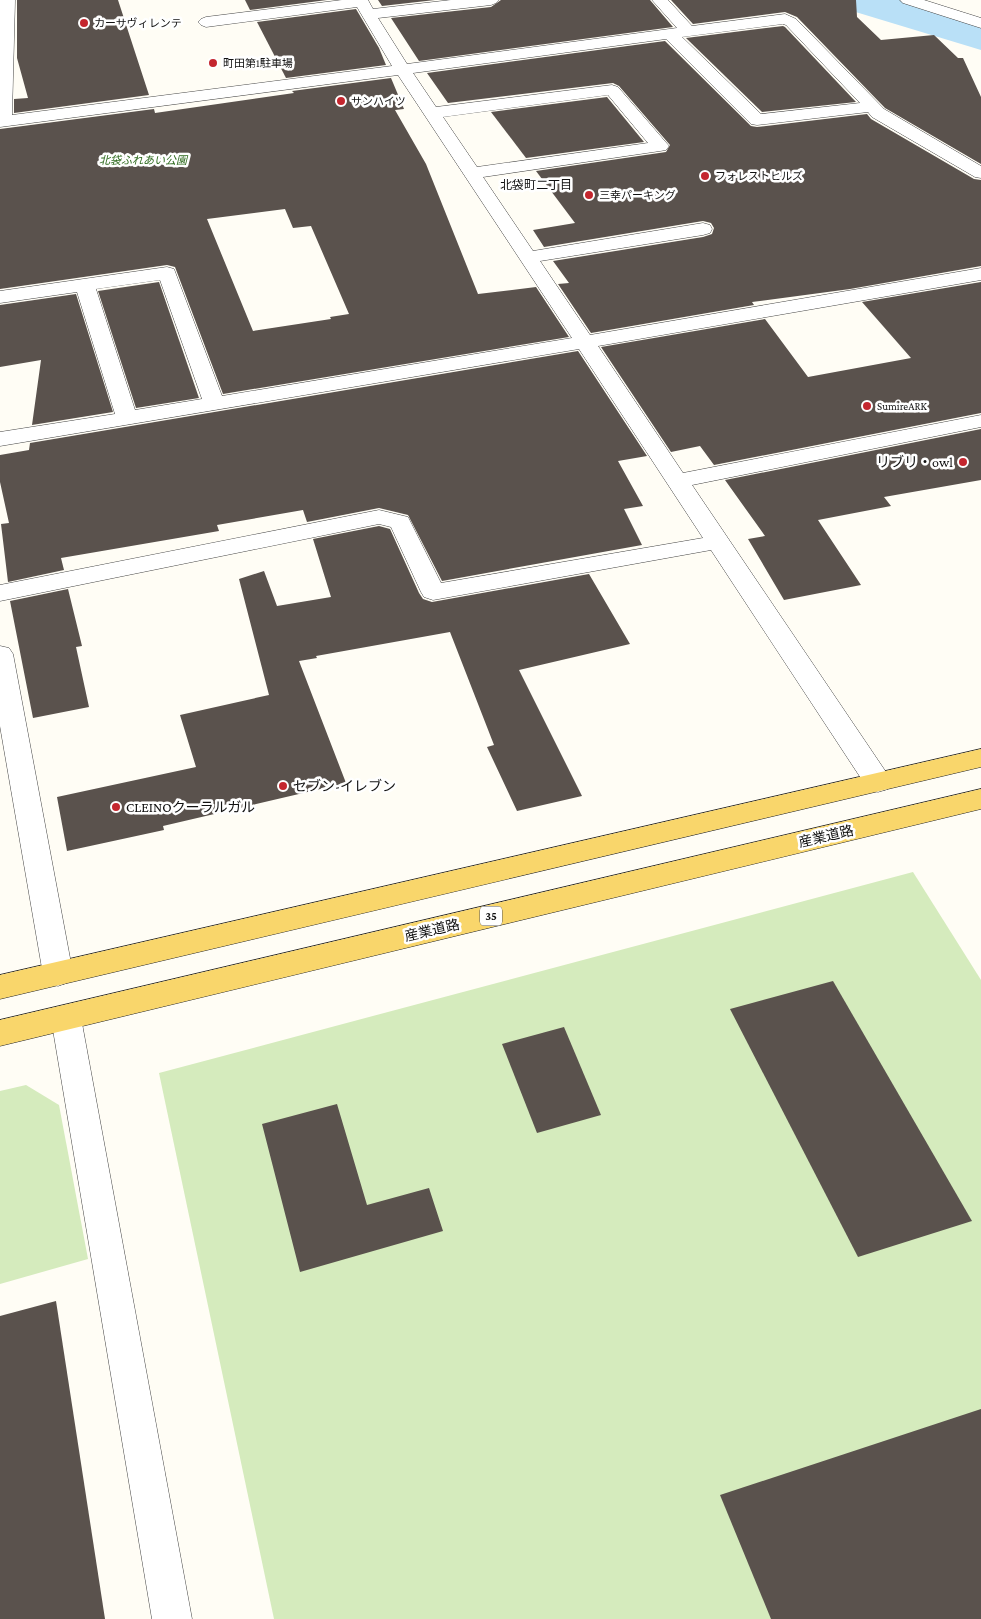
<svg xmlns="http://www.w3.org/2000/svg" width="981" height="1619" font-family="'Crimson Pro','Noto Sans JP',serif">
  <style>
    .green { fill: #d5ebbd }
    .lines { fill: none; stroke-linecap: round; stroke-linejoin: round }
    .river { fill: #b9e0f7; fill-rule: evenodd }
    .building { fill: #5a524d; fill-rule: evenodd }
    .minor-casing { stroke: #444; stroke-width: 1 }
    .major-casing { stroke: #222; stroke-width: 1 }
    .minor { fill: #fff; fill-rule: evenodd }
    .major { fill: #f9d66b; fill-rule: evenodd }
    .poi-dot { fill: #c4262e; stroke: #fff; stroke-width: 2 }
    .labels { text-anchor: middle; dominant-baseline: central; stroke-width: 5; stroke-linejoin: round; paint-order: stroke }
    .far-poi-label { font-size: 11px; fill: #111; stroke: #fff; text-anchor: start }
    .far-park-label { font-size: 11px; font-style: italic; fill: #2f6b1f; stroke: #fff }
    .far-neighbourhood-label { font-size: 12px; fill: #111; stroke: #fff }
    .shield { fill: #fff; stroke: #585858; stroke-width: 1 }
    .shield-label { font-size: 12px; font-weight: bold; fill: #111 }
    .poi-label { font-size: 14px; fill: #111; stroke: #fff; text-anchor: start }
    .street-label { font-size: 14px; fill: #111; stroke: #fff }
  </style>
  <rect width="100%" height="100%" fill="#fffdf5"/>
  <!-- green -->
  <g class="green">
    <polygon points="913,872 981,980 981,1619 274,1619 159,1073"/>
    <polygon points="26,1085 59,1105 88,1259 0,1284 0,1091"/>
  </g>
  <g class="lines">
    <!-- river -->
    <polygon class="river" points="842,0 918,0 981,19 981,50 849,10"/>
  </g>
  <!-- building -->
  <g class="building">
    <polygon points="17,0 118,0 149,95 14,113 14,99 28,98 17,58"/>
    <polygon points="245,0 327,0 250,10"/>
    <polygon points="378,0 435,0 382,6"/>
    <polygon points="501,0 650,0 673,27 419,61 391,18 491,7"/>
    <polygon points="671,0 856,0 857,17 881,40 934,35 958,58 963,58 981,97 981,164 885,108 797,17 785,12 693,24"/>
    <polygon points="356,9 379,48 386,65 286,78 257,22"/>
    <polygon points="783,26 785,27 856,102 762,112 686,38"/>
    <polygon points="665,41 751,126 757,127 867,114 871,119 974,179 981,180 981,266 850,289 752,302 754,305 591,333 558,284 569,283 553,261 703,237 712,234 714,228 711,223 703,221 544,247 533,230 575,223 536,171 666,152 670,145 619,86 613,83 448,103 427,73"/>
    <path d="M 391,78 L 404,109 L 395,110 L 426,164 L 478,294 L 536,287 L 569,337 L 223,394 L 175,267 L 167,265 L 0,289 L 0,129 L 154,109 L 155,113 L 294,93 L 292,91 ZM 285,209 L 293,228 L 311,226 L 349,314 L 330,317 L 331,319 L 253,331 L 207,219 Z"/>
    <polygon points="607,97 644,142 526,158 491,112"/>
    <polygon points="159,282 199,398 136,408 98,291"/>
    <polygon points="981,282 981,413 714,465 700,446 671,452 601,347 765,319 808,377 911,358 862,302"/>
    <polygon points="76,294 113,412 32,425 41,360 0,367 0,305"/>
    <polygon points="578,351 647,456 618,461 643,506 624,509 642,545 442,581 408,515 379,508 307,522 303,510 217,525 219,531 61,558 64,570 8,582 1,524 9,523 0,482 0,455 29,450 30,443"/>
    <polygon points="981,429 981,480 884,497 891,506 818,520 861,585 784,600 748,539 765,536 725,480"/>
    <polygon points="379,526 390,529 419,593 423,599 432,602 589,574 630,644 519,670 582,796 517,811 487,747 494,745 450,632 316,656 317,658 299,661 346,783 163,826 164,830 67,851 57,797 196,767 180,715 269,695 239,579 264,571 277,606 331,597 313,539"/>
    <polygon points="68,589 82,646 76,647 89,707 33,718 10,601"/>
    <polygon points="833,981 972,1221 858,1257 730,1009"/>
    <polygon points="564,1027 601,1115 537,1133 502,1044"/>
    <polygon points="337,1104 367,1205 429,1188 443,1231 300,1272 262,1124"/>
    <polygon points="56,1301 105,1619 0,1619 0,1316"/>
    <polygon points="981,1409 981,1619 771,1619 720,1495"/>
  </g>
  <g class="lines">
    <defs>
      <g id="minor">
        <path d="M 0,0 L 15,0 L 12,115 L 392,66 L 357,7 L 206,27 L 201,25 L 198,22 L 201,19 L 206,17 L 342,0 L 368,0 L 373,9 L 451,0 L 499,0 L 496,3 L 491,5 L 378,18 L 407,64 L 677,28 L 652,0 L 668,0 L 692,26 L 785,14 L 796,19 L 884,109 L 981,166 L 981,178 L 975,177 L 872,117 L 868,112 L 757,125 L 751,124 L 666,39 L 413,73 L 436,107 L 612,85 L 618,87 L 669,146 L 666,150 L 660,151 L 483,177 L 533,251 L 703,223 L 710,225 L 712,229 L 710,233 L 703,235 L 540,261 L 590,335 L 981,268 L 981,280 L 598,346 L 683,473 L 981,415 L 981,427 L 692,485 L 888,775 L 892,782 L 888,789 L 878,792 L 868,789 L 711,550 L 433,600 L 424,597 L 421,592 L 391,527 L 379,524 L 0,601 L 0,585 L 379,510 L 408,517 L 441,583 L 703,538 L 579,349 L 0,446 L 0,432 L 115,414 L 77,292 L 0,303 L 0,291 L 167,267 L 174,269 L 222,396 L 572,338 L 398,75 L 0,127 ZM 783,24 L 786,25 L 860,103 L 761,114 L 682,37 ZM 608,95 L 648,143 L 477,167 L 443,117 ZM 160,280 L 202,399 L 135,410 L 96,289 Z"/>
        <polygon points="900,0 924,0 981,18 981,28 903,3"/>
        <polygon points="0,646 9,648 13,654 73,974 69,982 58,986 47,982 43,974 0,726"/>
        <polygon points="66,1006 77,1009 81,1018 192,1619 152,1619 51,1018 55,1009"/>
      </g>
      <g id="major">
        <polygon points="981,749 981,767 0,999 0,975"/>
        <polygon points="981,789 981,809 0,1046 0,1020"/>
      </g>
    </defs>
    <!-- minor casing -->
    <use href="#minor" class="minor-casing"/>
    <!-- major casing -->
    <use href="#major" class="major-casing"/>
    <!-- minor -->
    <use href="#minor" class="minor"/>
    <!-- major -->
    <use href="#major" class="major"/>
  </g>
  <!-- markers -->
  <g class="poi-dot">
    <circle cx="84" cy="23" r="5"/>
    <circle cx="213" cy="63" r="5"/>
    <circle cx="341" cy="101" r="5"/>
    <circle cx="705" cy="176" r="5"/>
    <circle cx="589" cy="195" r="5"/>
    <circle cx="867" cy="406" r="5"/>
    <circle cx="963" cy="462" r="5"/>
    <circle cx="283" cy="786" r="5"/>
    <circle cx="116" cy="807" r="5"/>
  </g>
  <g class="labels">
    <!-- far-poi labels -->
    <g class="far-poi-label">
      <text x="94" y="23">カーサヴィレンテ</text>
      <text x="223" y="63">町田第1駐車場</text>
      <text x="351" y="101">サンハイツ</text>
      <text x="715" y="176">フォレストヒルズ</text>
      <text x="599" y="195">三幸パーキング</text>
      <text x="877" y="406">SumireARK</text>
    </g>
    <!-- far-park labels -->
    <g class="far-park-label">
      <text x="143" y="160">北袋ふれあい公園</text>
    </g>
    <!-- far-neighbourhood labels -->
    <g class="far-neighbourhood-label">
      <text x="536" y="185">北袋町二丁目</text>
    </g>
    <!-- shield labels -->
    <rect class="shield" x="480" y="906.5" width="22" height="19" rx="4"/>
    <g class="shield-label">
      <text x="491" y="916">35</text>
    </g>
    <!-- poi labels -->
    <g class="poi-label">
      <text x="953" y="462" text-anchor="end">リブリ・owl</text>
      <text x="293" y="786">セブン-イレブン</text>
      <text x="126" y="807">CLEINOクーラルガル</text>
    </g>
    <!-- street labels -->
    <g class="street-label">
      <text transform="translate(826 836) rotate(-13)">産業道路</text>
      <text transform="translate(432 930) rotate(-13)">産業道路</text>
    </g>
  </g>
</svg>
